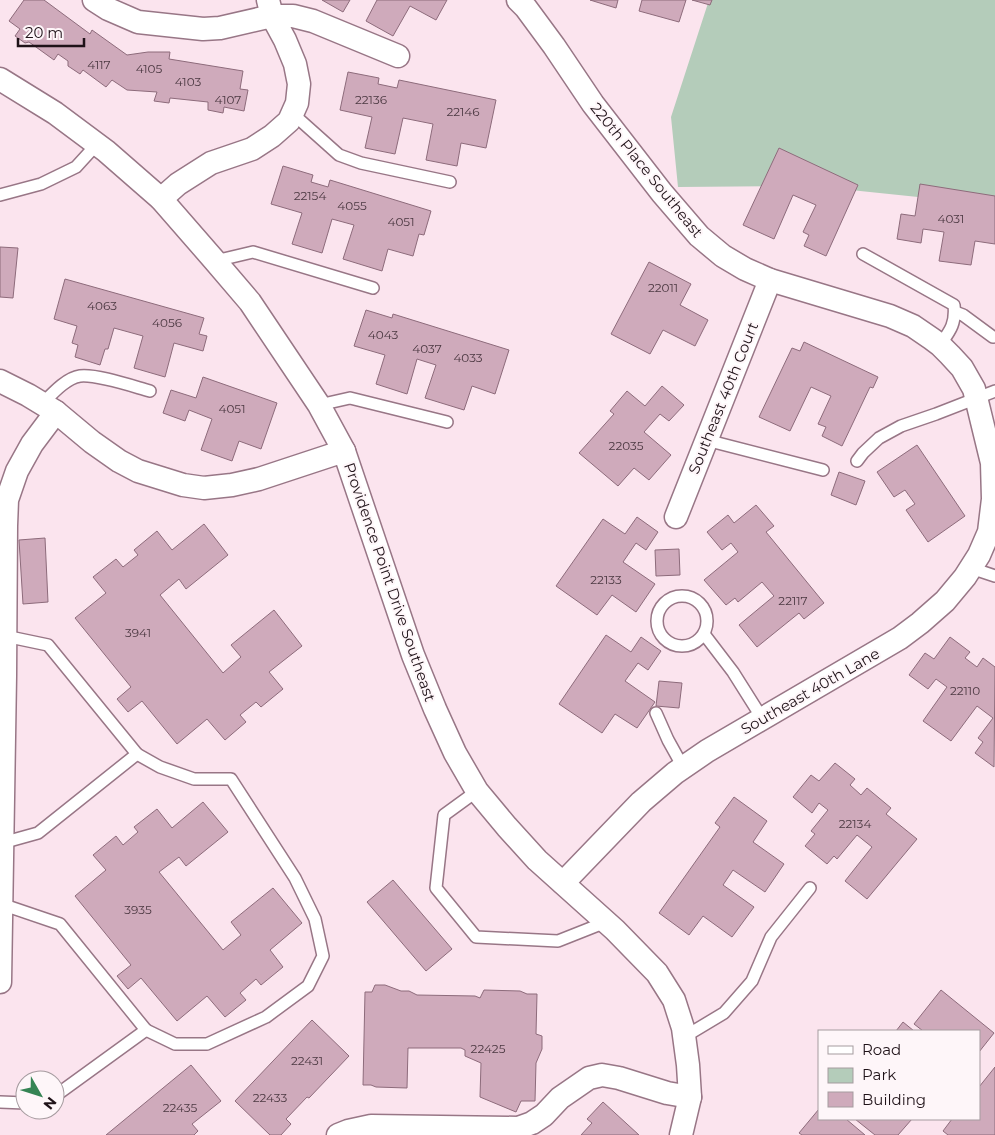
<svg xmlns="http://www.w3.org/2000/svg" width="995" height="1135" font-family="Montserrat,sans-serif">
  <style>
    .green { fill: #b4ccba }
    .building { fill: #cfaabb; stroke: #8d6b7b }
    .lines { fill: none; stroke-linecap: round; stroke-linejoin: round }
    .service-casing { stroke: #987686; stroke-width: 14 }
    .minor-casing { stroke: #987686; stroke-width: 25 }
    .service { stroke: #fff; stroke-width: 11 }
    .minor { stroke: #fff; stroke-width: 22 }
    .labels { text-anchor: middle; dominant-baseline: central; stroke-width: 4; stroke-linejoin: round; paint-order: stroke }
    .number-label { font-size: 12px; fill: #4b3841 }
    .street-label { font-size: 15px; fill: #1f1218; stroke: #fef6f9 }
  </style>
  <rect width="100%" height="100%" fill="#fbe4ee"/>
  <!-- green -->
  <polygon class="green" points="709,0 995,0 995,205 812,186 678,187 671,117"/>
  <!-- building -->
  <g class="building">
    <polygon points="24,0 44,0 90,34 92,30 127,55 148,52 170,52 169,59 243,71 240,89 248,90 244,111 224,107 223,113 208,110 208,102 170,98 169,103 154,101 157,92 127,90 112,80 106,87 83,70 80,74 68,66 68,61 58,54 54,60 29,42 25,43 15,36 20,29 9,21"/>
    <polygon points="322,0 350,0 343,12"/>
    <polygon points="377,0 447,0 436,20 410,6 393,36 366,21"/>
    <polygon points="590,0 618,0 616,8"/>
    <polygon points="642,0 686,0 679,22 639,11"/>
    <polygon points="692,0 712,0 710,5"/>
    <polygon points="348,72 379,78 378,84 397,88 399,80 496,100 486,148 461,143 457,166 426,160 433,124 403,118 395,154 365,148 372,117 340,110"/>
    <polygon points="779,148 858,185 826,256 804,246 809,235 803,232 816,205 793,195 774,239 743,225"/>
    <polygon points="283,166 313,175 311,182 328,187 330,180 431,211 424,235 419,234 413,256 388,249 382,271 343,259 354,225 332,219 322,253 292,244 302,213 271,204"/>
    <polygon points="920,184 995,196 995,244 975,241 971,265 939,261 944,232 923,229 921,243 897,239 901,214 915,216"/>
    <polygon points="0,247 18,248 13,298 0,297"/>
    <polygon points="649,262 691,284 680,305 708,320 695,346 663,330 650,354 611,334"/>
    <polygon points="65,279 204,318 199,334 207,336 203,351 174,343 165,377 134,368 143,336 114,328 108,349 105,349 100,365 75,357 78,345 72,343 77,326 54,319"/>
    <polygon points="366,310 392,318 393,314 509,350 495,394 472,386 464,410 425,398 436,365 417,359 407,394 376,384 385,355 354,346"/>
    <polygon points="804,342 878,377 873,388 870,387 842,446 822,436 826,427 818,424 831,396 811,387 790,431 759,417 792,348 800,351"/>
    <polygon points="203,377 277,403 261,449 239,441 232,461 201,450 212,419 189,410 185,421 163,413 171,390 196,398"/>
    <polygon points="662,386 684,405 669,421 660,414 644,432 671,455 649,480 634,468 618,486 579,453 614,414 610,411 627,391 645,406"/>
    <polygon points="917,445 965,516 928,542 906,510 915,504 905,490 894,497 877,472"/>
    <polygon points="839,472 865,481 856,505 831,495"/>
    <polygon points="756,505 774,526 766,532 824,603 804,619 799,613 757,647 739,625 774,596 762,582 738,602 735,598 726,605 704,580 738,552 731,543 722,550 707,532 728,515 734,523"/>
    <polygon points="637,517 658,532 646,550 636,543 623,562 655,584 636,612 612,595 597,615 556,586 603,519 625,534"/>
    <polygon points="204,524 228,555 186,589 179,579 160,595 223,673 241,657 231,645 274,610 302,646 269,672 283,689 261,707 256,702 240,715 246,722 225,740 207,719 177,744 142,701 128,712 117,699 131,687 75,618 106,593 93,577 116,559 123,567 138,555 134,550 157,531 172,550"/>
    <polygon points="45,538 48,602 23,604 19,540"/>
    <polygon points="679,549 680,575 656,576 655,550"/>
    <polygon points="606,635 631,652 641,637 661,651 648,670 638,663 625,681 655,702 637,728 615,714 602,733 559,704"/>
    <polygon points="950,637 970,652 965,658 977,667 983,658 995,667 994,767 975,753 983,742 978,738 993,718 977,706 951,741 923,721 947,687 936,679 928,689 909,675 925,653 934,659"/>
    <polygon points="659,681 682,683 679,708 656,706"/>
    <polygon points="835,763 855,779 850,785 861,795 867,788 891,808 886,814 917,839 867,899 845,881 872,847 857,835 837,859 834,856 827,864 805,846 815,834 811,831 828,810 819,803 812,813 793,797 811,775 819,781"/>
    <polygon points="734,797 767,821 753,842 784,864 765,892 733,870 723,885 754,907 732,937 703,916 689,935 659,913 720,827 715,823"/>
    <polygon points="203,802 228,832 186,866 179,857 159,872 223,950 241,935 231,922 273,888 302,923 270,950 283,967 261,985 256,979 240,993 246,1000 225,1017 207,996 177,1021 141,978 128,989 117,976 131,965 75,896 106,870 93,855 116,836 123,845 138,832 134,827 157,809 172,828"/>
    <polygon points="393,880 452,949 426,971 367,902"/>
    <polygon points="375,985 385,985 401,991 409,991 417,995 475,996 480,998 484,990 520,991 527,994 537,994 536,1034 542,1036 542,1049 536,1063 535,1101 521,1101 516,1112 480,1097 481,1063 465,1056 465,1050 461,1048 408,1048 407,1088 376,1087 371,1085 363,1085 365,992 372,992"/>
    <polygon points="941,990 994,1033 979,1052 979,1031 923,1031 914,1024"/>
    <polygon points="312,1020 349,1056 309,1098 307,1097 286,1119 291,1124 281,1135 270,1135 235,1101"/>
    <polygon points="903,1022 914,1031 896,1031"/>
    <polygon points="191,1065 221,1101 192,1124 198,1131 194,1135 106,1135"/>
    <polygon points="995,1067 995,1135 948,1135 943,1131 952,1119 979,1119 979,1087"/>
    <polygon points="603,1102 639,1135 581,1135 592,1123 587,1119"/>
    <polygon points="819,1109 819,1119 846,1119 865,1135 802,1135 799,1133"/>
    <polygon points="855,1119 912,1119 898,1135 875,1135"/>
  </g>
  <g class="lines">
    <defs>
      <g id="service">
        <polyline points="292,113 339,155 361,163 450,182"/>
        <polyline points="0,195 41,184 76,167 97,144"/>
        <path d="M 863,254 L 954,305 C 956,324 950,331 940,345"/>
        <polyline points="215,261 253,252 373,288"/>
        <polyline points="955,312 963,315 993,337"/>
        <path d="M 42,404 C 52,394 66,378 80,376 C 97,374 132,386 150,391"/>
        <polyline points="319,405 350,398 447,422"/>
        <polyline points="706,440 823,470"/>
        <polyline points="857,461 863,453 879,438 901,426 936,414 995,391"/>
        <polyline points="971,568 995,576"/>
        <circle cx="682" cy="621" r="25"/>
        <polyline points="704,634 733,672 762,718"/>
        <polyline points="656,713 668,740 683,767"/>
        <polyline points="137,754 160,767 194,779 231,779 295,878 315,919 323,956 308,986 266,1017 207,1044 175,1044 146,1030"/>
        <polyline points="477,791 444,815 436,888 476,937 558,941 606,922"/>
        <polyline points="2,843 38,833 137,754 48,645 5,636"/>
        <polyline points="1,904 60,924 146,1030 55,1096"/>
        <polyline points="684,1037 724,1013 752,981 771,937 810,888"/>
        <polyline points="0,1102 25,1103"/>
      </g>
      <g id="minor">
        <polyline points="94,0 108,9 138,22 203,29 220,28 272,16 293,16 313,21 398,56"/>
        <polyline points="518,0 526,8 554,46 593,104 662,193 699,236 723,256 745,269 770,280 890,316 913,326 932,339 940,345 950,355 962,368 974,389 992,463 993,499 989,532 979,555 965,577 945,601 920,623 900,638 707,751 675,773 641,802 563,883"/>
        <polyline points="0,79 55,113 106,151 161,199 215,261 250,302 319,405 344,451 413,655 435,709 455,753 477,791 507,827 537,860 615,930 657,973 674,1000 683,1028 688,1065 690,1097 681,1135"/>
        <polyline points="161,199 178,184 211,163 252,149 272,136 289,121 297,103 299,84 295,64 285,40 272,16 268,0"/>
        <polyline points="0,381 28,395 56,412 92,442 119,461 138,471 183,485 204,488 232,485 259,479 344,451"/>
        <polyline points="676,517 770,280"/>
        <polyline points="0,982 5,676 6,526 7,500 17,471 32,444 56,412"/>
        <polyline points="338,1135 348,1131 371,1126 518,1128 532,1123 544,1115 560,1098 589,1078 602,1075 619,1078 667,1093 690,1097"/>
      </g>
    </defs>
    <!-- service casing -->
    <use href="#service" class="service-casing"/>
    <!-- minor casing -->
    <use href="#minor" class="minor-casing"/>
    <!-- service -->
    <use href="#service" class="service"/>
    <!-- minor -->
    <use href="#minor" class="minor"/>
  </g>
  <g class="labels">
    <!-- number labels -->
    <g class="number-label">
      <text x="99" y="64">4117</text>
      <text x="149" y="68">4105</text>
      <text x="188" y="81">4103</text>
      <text x="228" y="99">4107</text>
      <text x="371" y="99">22136</text>
      <text x="463" y="111">22146</text>
      <text x="310" y="195">22154</text>
      <text x="352" y="205">4055</text>
      <text x="951" y="218">4031</text>
      <text x="401" y="221">4051</text>
      <text x="663" y="287">22011</text>
      <text x="102" y="305">4063</text>
      <text x="167" y="322">4056</text>
      <text x="383" y="334">4043</text>
      <text x="427" y="348">4037</text>
      <text x="468" y="357">4033</text>
      <text x="232" y="408">4051</text>
      <text x="626" y="445">22035</text>
      <text x="606" y="579">22133</text>
      <text x="793" y="600">22117</text>
      <text x="138" y="632">3941</text>
      <text x="965" y="690">22110</text>
      <text x="855" y="823">22134</text>
      <text x="138" y="909">3935</text>
      <text x="488" y="1048">22425</text>
      <text x="307" y="1060">22431</text>
      <text x="270" y="1097">22433</text>
      <text x="180" y="1107">22435</text>
    </g>
    <!-- street labels -->
    <g class="street-label">
      <text transform="translate(647 170) rotate(51)">220th Place Southeast</text>
      <text transform="translate(723 398) rotate(-68)">Southeast 40th Court</text>
      <text transform="translate(390 582) rotate(71)">Providence Point Drive Southeast</text>
      <text transform="translate(810 691) rotate(-30)">Southeast 40th Lane</text>
    </g>
  </g>
  <!-- legend -->
  <rect x="818" y="1030" width="162" height="90" fill="#fef6f9" stroke="#a59b9f"/>
  <rect x="828" y="1046" width="25" height="8" fill="#ffffff" stroke="#a59b9f"/>
  <text x="862" y="1055" font-size="15" fill="#1f1218">Road</text>
  <rect x="828" y="1068" width="25" height="15" fill="#b4ccba" stroke="#a59b9f"/>
  <text x="862" y="1080" font-size="15" fill="#1f1218">Park</text>
  <rect x="828" y="1092" width="25" height="15" fill="#cfaabb" stroke="#a59b9f"/>
  <text x="862" y="1105" font-size="15" fill="#1f1218">Building</text>
  <!-- north arrow -->
  <g transform="translate(40 1095) rotate(129)"><circle r="24" fill="#fef6f9" stroke="#a59b9f"/>
  <path d="M0-4L9 19L0 12L-9 19Z" fill="#358454"/>
  <text y="-8" font-size="14" font-weight="bold" text-anchor="middle" fill="#1f1218">N</text>
  </g>
  <!-- scale -->
  <path d="M18 38v8h66v-8" fill="none" stroke="#1f1218" stroke-width="2.5"/>
  <text x="25" y="38" font-size="15" fill="#1f1218" stroke="#fef6f9" stroke-width="4" paint-order="stroke">20 m</text>
</svg>
